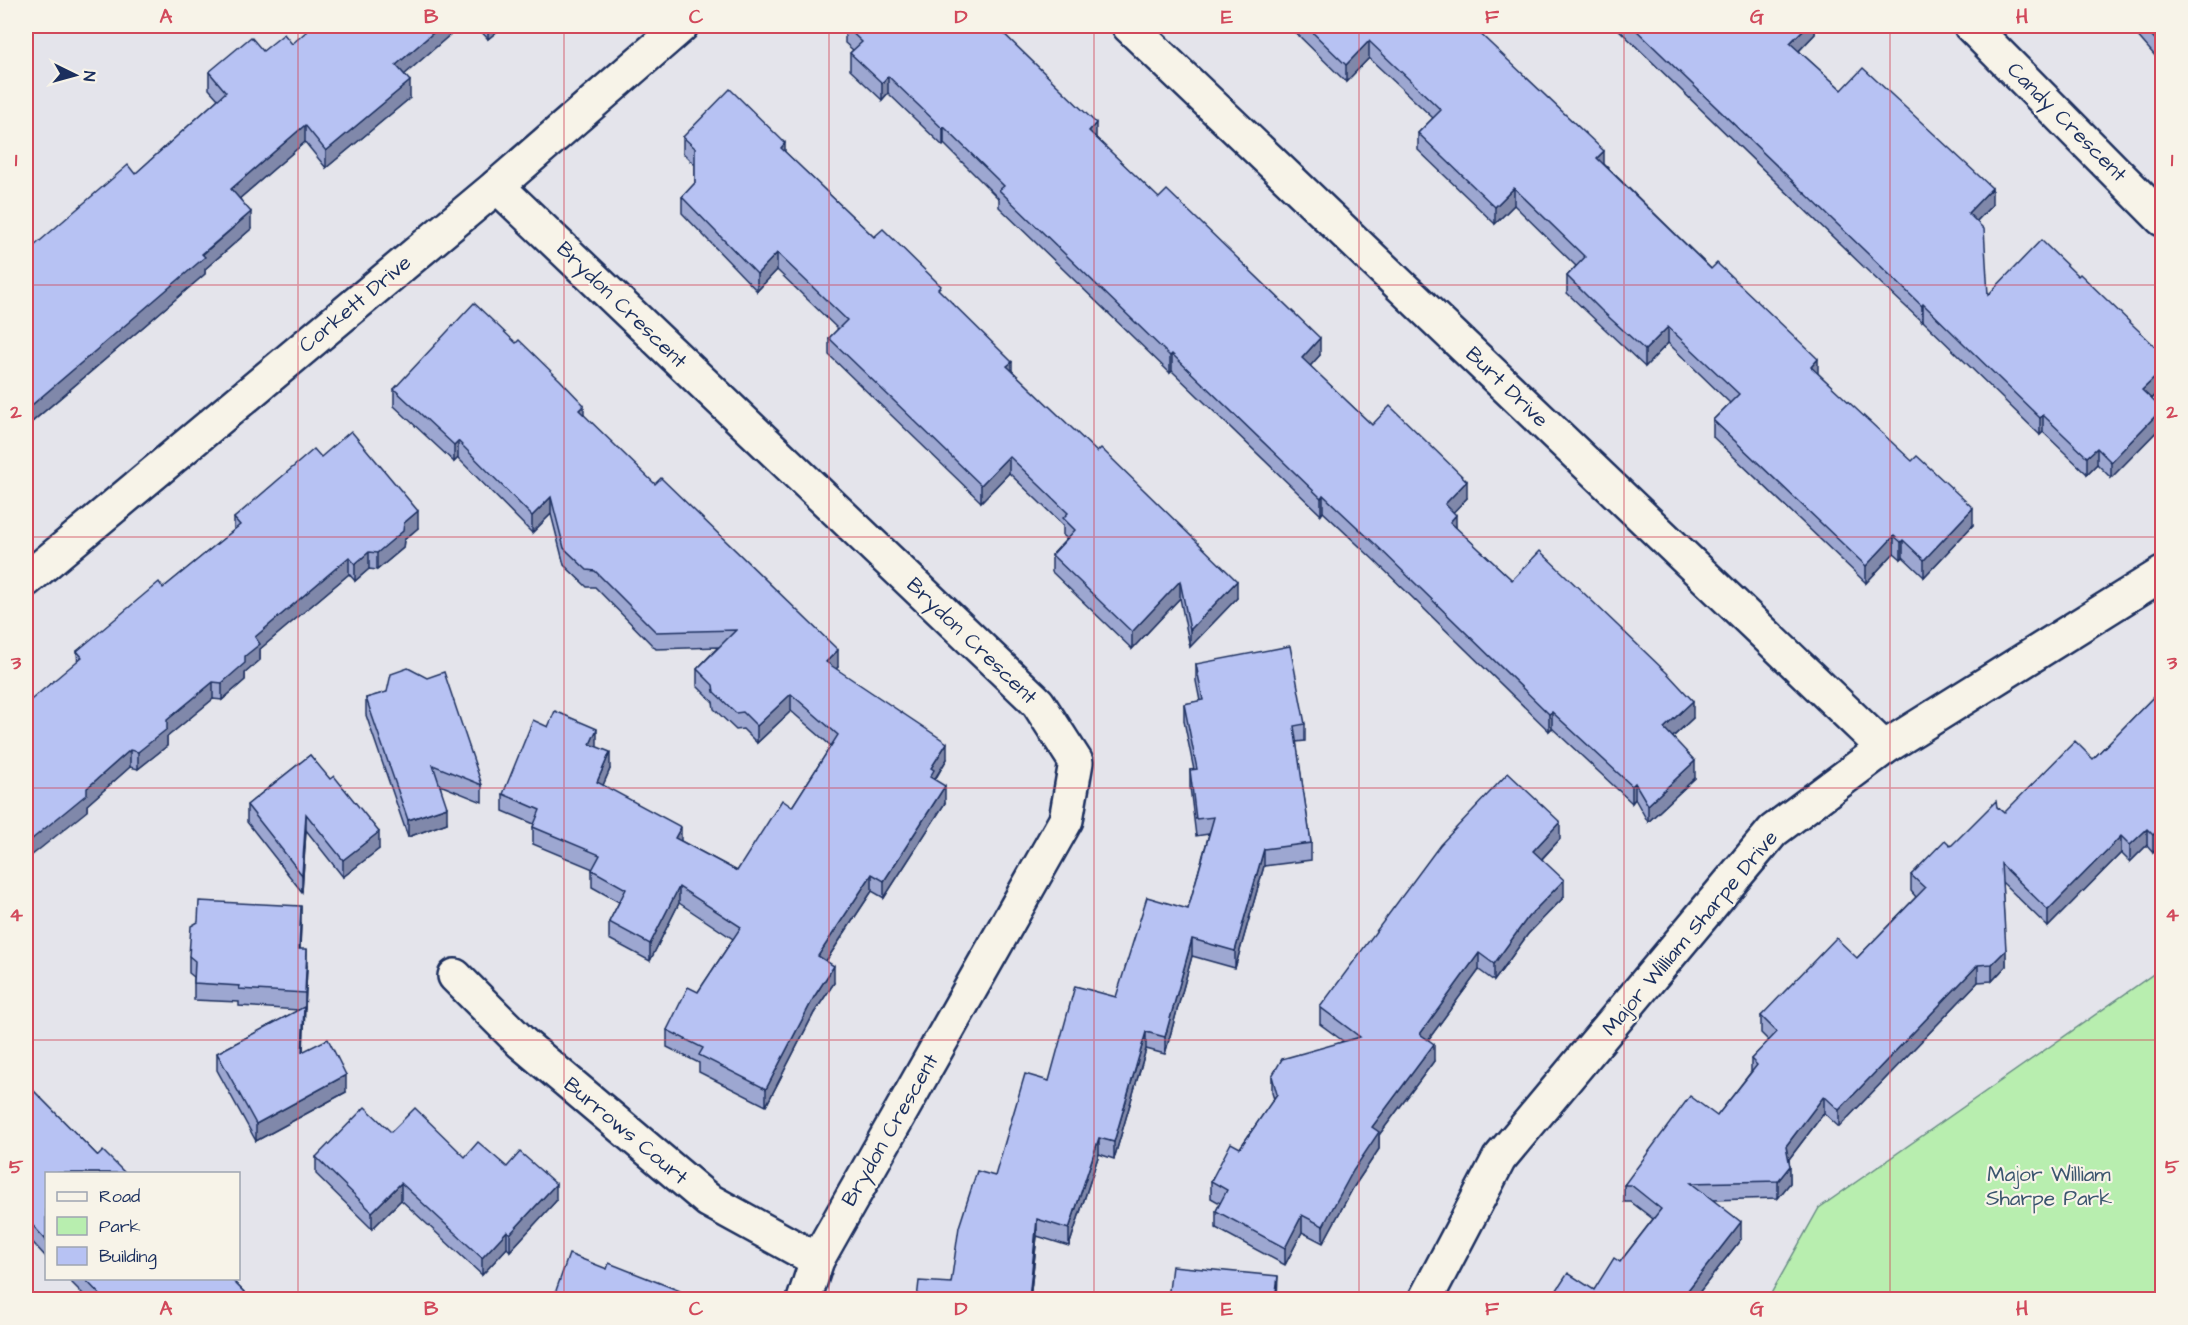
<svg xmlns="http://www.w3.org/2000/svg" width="2188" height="1325" font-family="'Architects Daughter',sans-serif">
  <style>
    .green { fill: #b8eeaf; stroke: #6a8e86; stroke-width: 1.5 }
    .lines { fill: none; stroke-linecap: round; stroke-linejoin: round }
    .minor-casing { stroke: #1b2f5e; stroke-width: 38 }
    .tertiary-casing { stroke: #1b2f5e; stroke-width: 38 }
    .minor { stroke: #f7f3e8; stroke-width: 33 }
    .tertiary { stroke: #f7f3e8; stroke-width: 33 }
    .wall { fill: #9da7d1; stroke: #1b2f5e; stroke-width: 1.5 }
    .shaded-wall { fill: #8088aa; stroke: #1b2f5e; stroke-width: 1.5 }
    .building { fill: #b7c2f3; stroke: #1b2f5e; stroke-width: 1.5 }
    .grid { fill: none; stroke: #d1495b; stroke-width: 1.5; stroke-opacity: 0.55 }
    .labels { text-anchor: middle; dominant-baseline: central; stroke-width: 4.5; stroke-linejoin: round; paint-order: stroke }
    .street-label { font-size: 21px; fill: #1b2f5e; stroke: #f7f3e8 }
    .park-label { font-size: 21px; fill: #3a556e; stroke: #f7f3e8 }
    .neatline { fill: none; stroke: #d1495b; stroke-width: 2 }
    .grid-label { font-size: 20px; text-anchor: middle; font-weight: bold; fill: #d1495b }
  </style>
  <rect width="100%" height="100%" fill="#e4e4eb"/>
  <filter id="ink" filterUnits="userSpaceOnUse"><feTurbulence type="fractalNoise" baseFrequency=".0167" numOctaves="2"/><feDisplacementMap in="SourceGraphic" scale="12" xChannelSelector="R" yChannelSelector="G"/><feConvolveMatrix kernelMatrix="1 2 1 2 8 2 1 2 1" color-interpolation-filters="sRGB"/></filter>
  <g filter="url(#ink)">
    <!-- green -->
    <polygon class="green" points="2162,968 2162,1299 1768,1299 1819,1208"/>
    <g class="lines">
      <defs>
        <g id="minor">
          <polyline points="1129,26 1884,748"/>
          <polyline points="1971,26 2162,219"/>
          <polyline points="497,186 1038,703 1076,762 1066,820 817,1260 804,1300"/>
          <polyline points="26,580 497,186 681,26"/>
          <polyline points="455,976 522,1043 708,1200 817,1260"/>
        </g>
        <polyline id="tertiary" points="1425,1300 1499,1159 1773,831 1884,748 2162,574"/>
      </defs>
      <!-- minor casing -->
      <use href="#minor" class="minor-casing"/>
      <!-- tertiary casing -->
      <use href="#tertiary" class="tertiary-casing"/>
      <!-- minor -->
      <use href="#minor" class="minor"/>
      <!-- tertiary -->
      <use href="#tertiary" class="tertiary"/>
    </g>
    <!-- wall -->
    <g class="wall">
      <polygon points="460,26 404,74 410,98 326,168 305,142 240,198 251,229 205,269 205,274 26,427 26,253 135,174 218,99 209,89 209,72 263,51 292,44"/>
      <polygon points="476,26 504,26 488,39"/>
      <polygon points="845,26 1096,138 1320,355 1310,366 1372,425 1467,498 1453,512 1456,528 1512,580 1693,718 1673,737 1695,778 1648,822 1635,799 1632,803 1552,728 1549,731 1374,560 1323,512 1321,515 1172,371 1170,373 999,207 999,199 944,144 943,146 888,93 882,100 850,70 850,53 853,50 845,43"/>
      <polygon points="1289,26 1472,26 1604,164 1973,525 1924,577 1903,557 1901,559 1894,553 1866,583 1713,437 1713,420 1730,403 1668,343 1645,367 1567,293 1567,276 1576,266 1514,205 1495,224 1418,150 1418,133 1433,118 1369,58 1346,82"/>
      <polygon points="1615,26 1815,26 1815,34 1799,51 1842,90 1992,205 1977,221 1988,295 2078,276 2163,354 2163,387 2151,399 2162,426 2111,478 2097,464 2087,474 2043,432 2040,435 1923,321 1922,322 1870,273"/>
      <polygon points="2129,26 2163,26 2163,65"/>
      <polygon points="683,137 785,152 874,237 941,293 1012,371 1237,598 1190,647 1180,598 1132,649 1052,572 1052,555 1067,539 1063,535 1063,525 1009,473 981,502 829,355 829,338 838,329 777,270 757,291 682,213 682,197 695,183 695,165 683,153"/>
      <polygon points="516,343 584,416 838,667 836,669 947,759 935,780 945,803 884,898 872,891 826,961 834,983 814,1013 766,1106 699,1072 699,1063 667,1047 667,1030 698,992 733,939 679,903 650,961 609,939 609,922 619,902 592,887 592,870 593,869 533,844 533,827 534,824 503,811 503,794 597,745 596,746 610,769 603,785 681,841 737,871 792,807 831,746 791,711 757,743 743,729 736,730 714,709 713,702 697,686 697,669 718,647 656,649 595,587 587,587 564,565 551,514 532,533 458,458 454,462 394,406 394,389"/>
      <polygon points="321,457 418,528 404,540 403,548 377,570 369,569 355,581 349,574 260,649 260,660 245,673 245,680 222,700 213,699 167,737 167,746 138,769 130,767 87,805 87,811 77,651 163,588 234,530 234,518"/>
      <polygon points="1196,664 1305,724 1305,741 1296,742 1311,843 1311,860 1264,866 1235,968 1192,956 1165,1054 1146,1049 1114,1159 1099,1154 1069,1246 1037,1236 1030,1299 917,1299 951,1283 995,1176 1049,1081 1116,997 1188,909 1209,834 1196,836 1190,787 1190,770 1194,770 1184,721 1184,704 1200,701 1196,681"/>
      <polygon points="2163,687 2163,842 2153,852 2147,845 2130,862 2121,853 2048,927 2002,882 2006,966 1992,981 1978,982 1839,1127 1824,1113 1789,1159 1790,1183 1778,1198 1713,1200 1741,1239 1694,1299 1551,1299 1594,1290 1620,1262 1653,1219 1631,1202 1624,1202 1624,1185 1717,1116 1751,1072 1751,1059 1769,1041 1761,1033 1761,1016 1857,958 1916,897 1911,891 1911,875 1951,846 1997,807 2004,813 2093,759"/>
      <polygon points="387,692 482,785 482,802 440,785 447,823 408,837 366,715 366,698"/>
      <polygon points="310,755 379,849 343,877 306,830 302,892 247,822 247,805"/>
      <polygon points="1560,839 1542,859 1564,897 1528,934 1494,981 1479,970 1428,1040 1434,1061 1379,1135 1379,1149 1353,1188 1323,1243 1302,1232 1285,1265 1216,1228 1216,1211 1220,1203 1211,1198 1211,1181 1240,1148 1274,1099 1272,1093 1272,1076 1343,1041 1320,1024 1320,1007"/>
      <polygon points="301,923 300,949 307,966 303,1052 346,1092 256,1141 217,1070 217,1053 299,1010 239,1006 239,1002 194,1000 194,977 189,973 189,956"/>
      <polygon points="26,1083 98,1156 125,1173 46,1173 46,1257 26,1235"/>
      <polygon points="391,1132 465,1157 507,1167 556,1201 510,1251 507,1248 482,1275 401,1200 372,1229 316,1174 316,1157"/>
      <polygon points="67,1278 230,1278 251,1299 88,1299"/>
    </g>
    <!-- shaded-wall -->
    <g class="shaded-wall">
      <polygon points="441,26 460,26 396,82 396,65"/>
      <polygon points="488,26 504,26 488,39"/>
      <polygon points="1807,26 1815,26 1815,34 1790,60 1790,43"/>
      <polygon points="1369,41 1369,58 1346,82 1346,65"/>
      <polygon points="888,76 888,93 882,100 882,83"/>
      <polygon points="410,81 410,98 326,168 326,151"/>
      <polygon points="1096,123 1096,140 1089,131"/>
      <polygon points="305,125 305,142 231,206 231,189"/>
      <polygon points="944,127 944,144 943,146 943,129"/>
      <polygon points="785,143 785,160 781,148"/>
      <polygon points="1604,151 1604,168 1597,158"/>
      <polygon points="1514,188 1514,205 1495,224 1495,207"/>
      <polygon points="1992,188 1992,205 1968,230 1968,213"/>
      <polygon points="251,212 251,229 205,269 205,274 26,427 26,410"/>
      <polygon points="777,253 777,270 757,291 757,274"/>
      <polygon points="1923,304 1923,321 1922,322 1922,306"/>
      <polygon points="1668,327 1668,343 1645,367 1645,350"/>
      <polygon points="1320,338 1320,355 1302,375 1302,358"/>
      <polygon points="1172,354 1172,371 1170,373 1170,356"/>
      <polygon points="1818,359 1818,376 1811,367"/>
      <polygon points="1012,362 1012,378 1007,366"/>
      <polygon points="2163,370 2163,387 2142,407 2142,390"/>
      <polygon points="584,405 584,422 579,410"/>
      <polygon points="2162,409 2162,426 2111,478 2111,462"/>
      <polygon points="2043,415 2043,432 2040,435 2040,418"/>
      <polygon points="458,441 458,458 454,462 454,445"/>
      <polygon points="2097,448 2097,464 2087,474 2087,457"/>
      <polygon points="1009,456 1009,473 981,502 981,485"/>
      <polygon points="1467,481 1467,498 1445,521 1445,504"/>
      <polygon points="1323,495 1323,512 1321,515 1321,498"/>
      <polygon points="551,497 551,514 532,533 532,516"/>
      <polygon points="1973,508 1973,525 1924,577 1924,560"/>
      <polygon points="418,511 418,528 404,540 403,548 377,570 377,553 404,523"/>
      <polygon points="1456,515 1456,532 1450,522"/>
      <polygon points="1894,536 1894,553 1866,583 1866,566"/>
      <polygon points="1903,540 1903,557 1901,559 1901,542"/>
      <polygon points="369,552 369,569 355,581 355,564"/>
      <polygon points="349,557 349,574 260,649 260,660 245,673 245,680 222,700 222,683 245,656 255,637"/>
      <polygon points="1180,581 1180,598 1132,649 1132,632"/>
      <polygon points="1237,581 1237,598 1190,647 1190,630"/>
      <polygon points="838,650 838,667 826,679 826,662"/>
      <polygon points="213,682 213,699 167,737 167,746 138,769 138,752 167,720"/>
      <polygon points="791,694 791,711 757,743 757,726"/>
      <polygon points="1693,701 1693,718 1664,745 1664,728"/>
      <polygon points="1552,712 1552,728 1549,731 1549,714"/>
      <polygon points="597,729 597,745 590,761 590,744"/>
      <polygon points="947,743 947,759 934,780 930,777 931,768"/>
      <polygon points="130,750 130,767 87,805 87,811 26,860 26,844 87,788"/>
      <polygon points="610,752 610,769 597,799 597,782"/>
      <polygon points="1695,761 1695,778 1648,822 1648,805"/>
      <polygon points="1635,783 1635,799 1632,803 1632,786"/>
      <polygon points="945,786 945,803 884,898 884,881"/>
      <polygon points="447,807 447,823 408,837 408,820"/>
      <polygon points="306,814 306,830 302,892 302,875"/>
      <polygon points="1560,822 1560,839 1533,868 1533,851"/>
      <polygon points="2163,825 2163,842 2153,852 2153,835"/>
      <polygon points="681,827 681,844 675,838"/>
      <polygon points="2147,829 2147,845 2130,862 2130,845"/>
      <polygon points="379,832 379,849 343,877 343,860"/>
      <polygon points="2121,836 2121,853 2048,927 2048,910"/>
      <polygon points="1264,849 1264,866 1235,968 1235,951"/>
      <polygon points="872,874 872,891 818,973 818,956"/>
      <polygon points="1564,880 1564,897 1528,934 1494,981 1494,964 1528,917"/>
      <polygon points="679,887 679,903 650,961 650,944"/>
      <polygon points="301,906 301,923 299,966 299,949"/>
      <polygon points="1192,939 1192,956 1165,1054 1165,1037"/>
      <polygon points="307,949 307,966 305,1010 305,993"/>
      <polygon points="2006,950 2006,966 1992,981 1992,964"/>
      <polygon points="1479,953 1479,970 1420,1051 1420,1034"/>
      <polygon points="1978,965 1978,982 1839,1127 1839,1110"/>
      <polygon points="834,966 834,983 814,1013 766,1106 766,1089 814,997"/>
      <polygon points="304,1007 304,1024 302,1069 302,1052"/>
      <polygon points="1146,1032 1146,1049 1114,1159 1114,1142"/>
      <polygon points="1434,1044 1434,1061 1379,1135 1379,1149 1353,1188 1323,1243 1323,1226 1372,1127"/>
      <polygon points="346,1075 346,1092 256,1141 256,1124"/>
      <polygon points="1824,1096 1824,1113 1786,1163 1786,1146"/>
      <polygon points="1099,1138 1099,1154 1069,1246 1069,1229"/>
      <polygon points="1790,1166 1790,1183 1778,1198 1778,1181"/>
      <polygon points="401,1183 401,1200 372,1229 372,1212"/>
      <polygon points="556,1184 556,1201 510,1251 510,1234"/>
      <polygon points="1302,1215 1302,1232 1285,1265 1285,1248"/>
      <polygon points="1037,1219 1037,1236 1030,1299 1029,1299"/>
      <polygon points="1741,1222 1741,1239 1694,1299 1681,1299"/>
      <polygon points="507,1231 507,1248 482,1275 482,1258"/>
      <polygon points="1278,1276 1277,1299 1275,1299"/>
      <polygon points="680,1291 680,1299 677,1299"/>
    </g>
    <!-- building -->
    <g class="building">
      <polygon points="313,26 441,26 396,65 410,81 326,151 305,125 231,189 251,212 202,254 205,257 26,410 26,332 29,333 26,329 26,253 128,165 135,174 226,92 209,72 251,37 263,51 284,34 292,44"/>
      <polygon points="845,26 996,26 1096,123 1089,131 1159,198 1167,190 1320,338 1302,358 1372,425 1390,406 1467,481 1445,504 1456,515 1450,522 1512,580 1540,551 1667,673 1693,701 1664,728 1695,761 1648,805 1635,783 1632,786 1552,712 1549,714 1374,543 1323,495 1321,498 1172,354 1170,356 999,190 1004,186 944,127 943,129 888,76 882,83 850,53 862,42"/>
      <polygon points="1306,26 1472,26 1604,151 1597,158 1711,269 1717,263 1818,359 1811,367 1912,461 1917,456 1973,508 1924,560 1903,540 1901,542 1894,536 1866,566 1713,420 1739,394 1668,327 1645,350 1601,310 1567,276 1585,257 1514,188 1495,207 1418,133 1441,110 1369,41 1346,65"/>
      <polygon points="1632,26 1807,26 1790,43 1842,90 1863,68 1992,188 1968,213 1984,229 1988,295 2041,240 2078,276 2080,274 2163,354 2163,370 2142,390 2162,409 2111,462 2097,448 2087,457 2043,415 2040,418 1923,304 1922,306"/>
      <polygon points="2143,26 2163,26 2163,48"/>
      <polygon points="730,89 785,143 781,148 874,237 883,229 941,286 938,289 1012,362 1007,366 1097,452 1101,448 1237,581 1190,630 1180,581 1132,632 1052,555 1075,530 1063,518 1068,513 1009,456 981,485 829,338 847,320 777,253 757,274 682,197 695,183 695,148 683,137"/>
      <polygon points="474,303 516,343 519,340 560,380 584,405 579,410 655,484 661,478 838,650 826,662 947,743 931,768 934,770 930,777 945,786 884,881 872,874 818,956 834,966 814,997 766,1089 699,1055 703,1048 667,1030 688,987 698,992 741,927 679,887 650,944 609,922 626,889 592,870 600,855 533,827 540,810 503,794 533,720 548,727 555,711 597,729 590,744 610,752 597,782 681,827 675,838 737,871 782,800 792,807 838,735 791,694 757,726 743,712 736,713 714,692 713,685 697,669 736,630 656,632 595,571 587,570 564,548 551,497 532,516 458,441 454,445 394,389"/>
      <polygon points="351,431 418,511 404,523 403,531 377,553 369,552 355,564 349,557 255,637 260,644 245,656 245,663 222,683 213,682 167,720 167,729 138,752 130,750 87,788 87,794 26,844 26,704 82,657 77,651 159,582 163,588 240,525 234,518 314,449 321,457"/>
      <polygon points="1290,646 1305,724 1294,726 1311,843 1264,849 1235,951 1192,939 1165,1037 1146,1032 1114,1142 1099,1138 1069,1229 1037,1219 1029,1299 917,1299 919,1281 951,1283 959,1227 977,1171 995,1176 1025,1074 1049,1081 1075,986 1116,997 1147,897 1188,909 1214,817 1196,819 1190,770 1197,769 1184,704 1203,700 1196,664"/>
      <polygon points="408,668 427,678 444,672 482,785 433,765 447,807 408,820 366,698 387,692 391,674"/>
      <polygon points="2163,687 2163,825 2153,835 2147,829 2130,845 2121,836 2048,910 2001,864 2006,950 1992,964 1978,965 1839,1110 1824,1096 1786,1146 1790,1166 1778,1181 1691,1183 1741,1222 1681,1299 1551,1299 1568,1273 1594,1290 1614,1258 1620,1262 1661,1209 1631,1185 1624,1185 1690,1096 1717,1116 1757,1065 1751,1059 1777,1032 1761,1016 1836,938 1857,958 1925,888 1911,875 1945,840 1951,846 1996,801 1997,807 2004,813 2075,741 2093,759"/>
      <polygon points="310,755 330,779 334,776 379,832 343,860 306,814 302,875 247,805"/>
      <polygon points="1508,773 1560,822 1533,851 1564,880 1528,917 1494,964 1479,953 1420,1034 1434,1044 1372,1127 1379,1132 1353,1171 1323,1226 1302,1215 1285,1248 1216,1211 1227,1190 1211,1181 1231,1143 1240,1148 1277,1094 1272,1076 1282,1059 1360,1037 1320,1007 1440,845"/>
      <polygon points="199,901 301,906 299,949 307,949 305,993 239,989 240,986 194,983 195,961 189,956 191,926 198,922"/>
      <polygon points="304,1007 302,1052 328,1039 346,1075 256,1124 217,1053"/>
      <polygon points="26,1083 98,1156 103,1151 125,1173 46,1173 46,1240 26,1218"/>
      <polygon points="365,1107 391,1132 415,1108 465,1157 478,1142 507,1167 520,1152 556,1184 510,1234 507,1231 482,1258 401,1183 372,1212 316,1157"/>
      <polygon points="569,1254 607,1269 609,1263 680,1291 677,1299 553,1299"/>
      <polygon points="1172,1266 1278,1276 1275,1299 1168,1299"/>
      <polygon points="84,1278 230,1278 251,1299 104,1299"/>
    </g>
  </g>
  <!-- grid -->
  <path class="grid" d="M 298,26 L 298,1300M 564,26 L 564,1300M 829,26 L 829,1300M 1094,26 L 1094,1300M 1359,26 L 1359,1300M 1624,26 L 1624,1300M 1890,26 L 1890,1300M 26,285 L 2162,285M 26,537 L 2162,537M 26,788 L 2162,788M 26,1040 L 2162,1040"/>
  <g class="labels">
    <!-- street labels -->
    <g class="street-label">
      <text transform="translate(2067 122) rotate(45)">Candy Crescent</text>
      <text transform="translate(355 304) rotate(-40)">Corkett Drive</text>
      <text transform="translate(622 305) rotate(44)">Brydon Crescent</text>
      <text transform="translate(1507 387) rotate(44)">Burt Drive</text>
      <text transform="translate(972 641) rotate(44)">Brydon Crescent</text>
      <text transform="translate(1690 933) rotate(-50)">Major William Sharpe Drive</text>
      <text transform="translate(890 1130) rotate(-60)">Brydon Crescent</text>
      <text transform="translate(626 1131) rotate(40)">Burrows Court</text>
    </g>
    <!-- park labels -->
    <g class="park-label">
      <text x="2049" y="1174">Major William<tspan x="2049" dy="24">Sharpe Park</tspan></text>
    </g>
  </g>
  <!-- margin -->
  <rect width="2188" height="1325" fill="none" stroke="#f7f3e8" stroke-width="66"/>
  <!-- legend -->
  <rect x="45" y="1172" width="195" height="108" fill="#f7f3e8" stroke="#9fa5b1" stroke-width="1.5"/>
  <rect x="57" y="1192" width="30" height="9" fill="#f7f3e8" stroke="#9fa5b1" stroke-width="1.5"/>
  <text x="99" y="1202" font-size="18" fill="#1b2f5e">Road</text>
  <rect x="57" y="1217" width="30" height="18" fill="#b8eeaf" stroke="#9fa5b1" stroke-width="1.5"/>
  <text x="99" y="1232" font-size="18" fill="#1b2f5e">Park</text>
  <rect x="57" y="1247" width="30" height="18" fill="#b7c2f3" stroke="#9fa5b1" stroke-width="1.5"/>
  <text x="99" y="1262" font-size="18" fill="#1b2f5e">Building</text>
  <!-- north arrow -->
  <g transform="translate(75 75) rotate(95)" stroke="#f7f3e8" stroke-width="4.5" paint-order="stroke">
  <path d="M0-4.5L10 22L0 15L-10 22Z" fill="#1b2f5e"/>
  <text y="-9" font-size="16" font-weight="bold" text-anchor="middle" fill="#1b2f5e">N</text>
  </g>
  <rect x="33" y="33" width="2122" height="1259" class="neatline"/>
  <g class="grid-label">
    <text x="166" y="23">A</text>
    <text x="431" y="23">B</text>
    <text x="696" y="23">C</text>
    <text x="961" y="23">D</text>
    <text x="1227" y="23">E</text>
    <text x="1492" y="23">F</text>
    <text x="1757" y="23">G</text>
    <text x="2022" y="23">H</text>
    <text x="16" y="166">1</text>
    <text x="2172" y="166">1</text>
    <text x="16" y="418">2</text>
    <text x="2172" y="418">2</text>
    <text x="16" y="669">3</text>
    <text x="2172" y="669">3</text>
    <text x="16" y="921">4</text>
    <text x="2172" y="921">4</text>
    <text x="16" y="1173">5</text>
    <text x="2172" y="1173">5</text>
    <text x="166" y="1315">A</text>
    <text x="431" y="1315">B</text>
    <text x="696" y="1315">C</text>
    <text x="961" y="1315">D</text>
    <text x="1227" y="1315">E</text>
    <text x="1492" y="1315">F</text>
    <text x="1757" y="1315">G</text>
    <text x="2022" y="1315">H</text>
  </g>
</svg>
